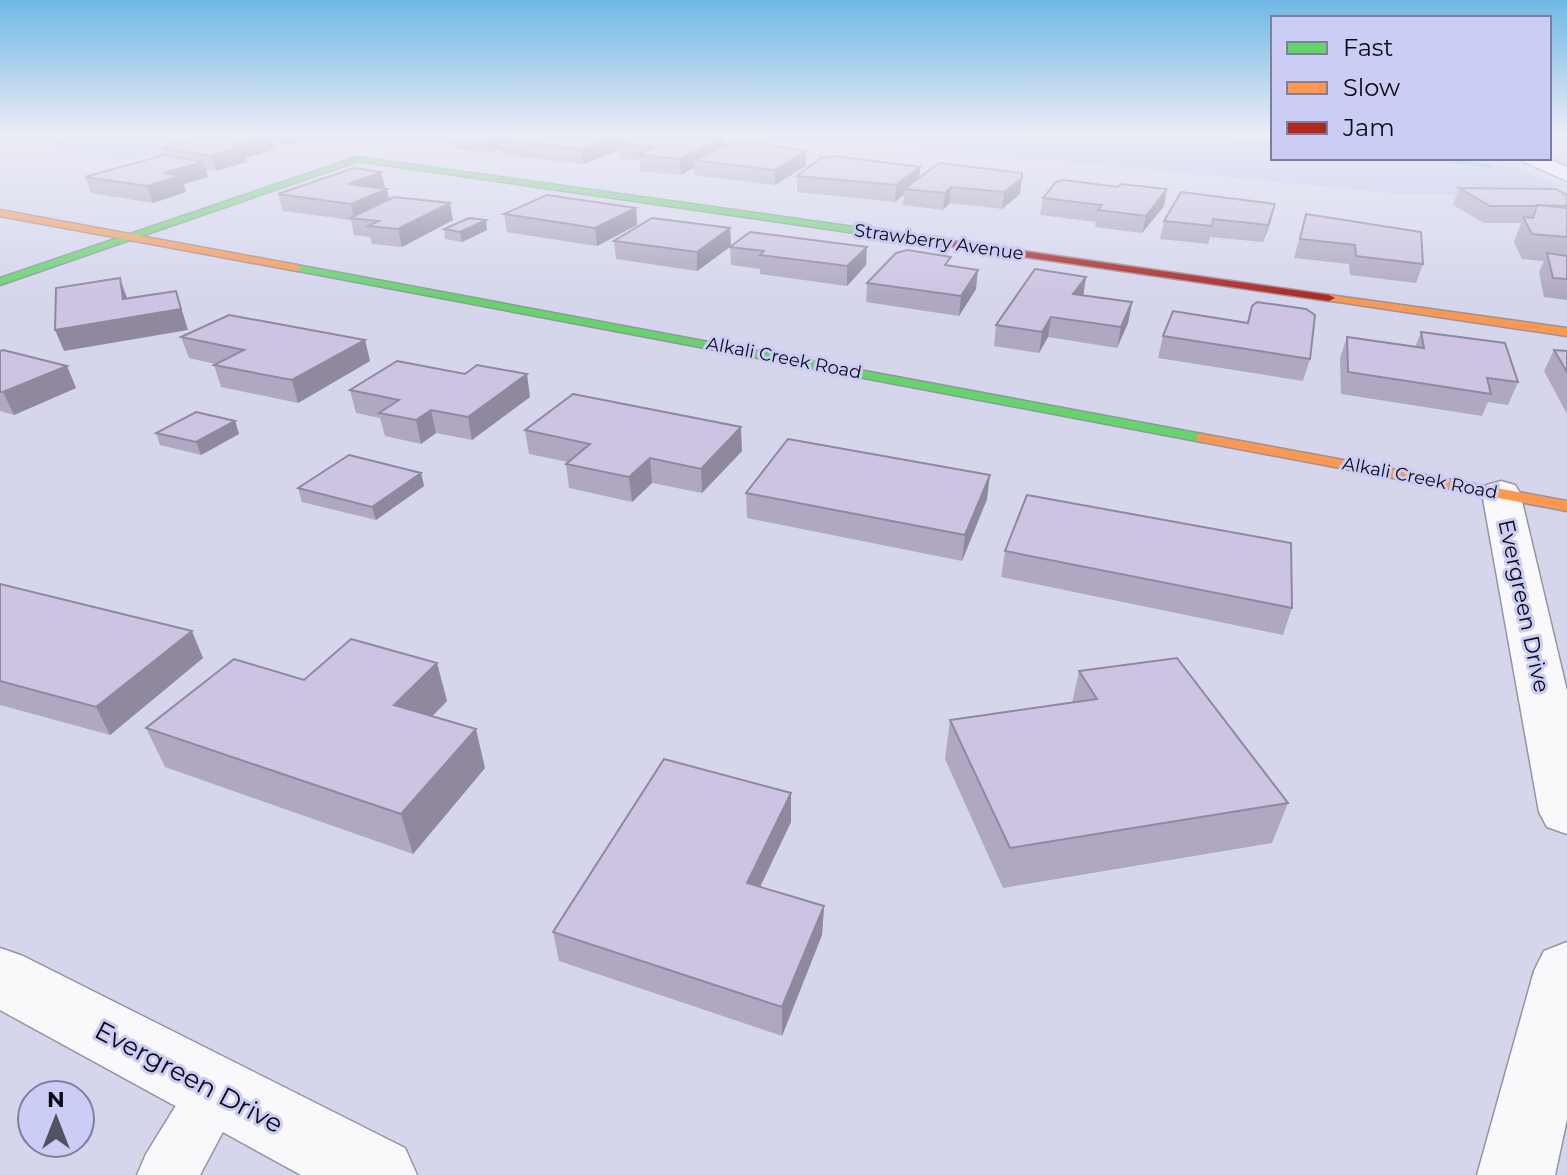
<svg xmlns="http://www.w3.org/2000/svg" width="1567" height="1175" font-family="Montserrat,sans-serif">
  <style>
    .green { fill: #c1c1ef }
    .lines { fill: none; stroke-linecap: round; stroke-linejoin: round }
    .stream { fill: #5abee2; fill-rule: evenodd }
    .lane-casing { stroke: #9394a4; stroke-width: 3 }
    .street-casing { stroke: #9394a4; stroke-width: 3 }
    .fast-casing { stroke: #9394a4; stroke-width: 3 }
    .slow-casing { stroke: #9394a4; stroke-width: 3 }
    .jam-casing { stroke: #9394a4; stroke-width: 3 }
    .lane { fill: #f9f9fc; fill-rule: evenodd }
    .street { fill: #f9f9fc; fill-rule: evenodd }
    .fast { fill: #63d668; fill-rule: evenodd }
    .slow { fill: #ff974d; fill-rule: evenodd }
    .jam { fill: #b3261e; fill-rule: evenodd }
    .wall { fill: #b0a8c3 }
    .shaded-wall { fill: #90889f }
    .building { fill: #cdc3e3; stroke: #90889f; stroke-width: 2 }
    .labels { text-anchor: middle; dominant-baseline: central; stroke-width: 6; stroke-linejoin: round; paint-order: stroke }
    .far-street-label { font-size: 18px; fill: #0b0b18; stroke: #cccdf5 }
    .street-label { font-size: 22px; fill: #0b0b18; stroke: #cccdf5 }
    .near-street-label { font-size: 26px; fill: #0b0b18; stroke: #cccdf5 }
  </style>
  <rect width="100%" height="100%" fill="#d5d6ec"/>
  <!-- green -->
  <g class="green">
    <polygon points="82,134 252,134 193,153 116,159 40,145"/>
    <polygon points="726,134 1273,134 1273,158 1495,158 1562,186 1509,196 1392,193 804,137"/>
  </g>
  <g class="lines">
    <!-- stream -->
    <g class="stream">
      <polygon points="1166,134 1273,141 1273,147 1170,136"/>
      <polygon points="1415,158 1446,158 1495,165 1490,168"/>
    </g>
    <defs>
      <polygon id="lane" points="216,1065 236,1073 244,1092 200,1175 137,1175 146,1154 196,1073"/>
      <g id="street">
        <polygon points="1521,158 1547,158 1567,167 1567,181 1524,162"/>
        <polygon points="1501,481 1515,485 1520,493 1567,691 1567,834 1547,827 1539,812 1482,493 1487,485"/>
        <polygon points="1567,942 1567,1119 1555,1175 1477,1175 1534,971 1544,951"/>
        <polygon points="0,948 23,956 405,1148 417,1175 301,1175 0,1010"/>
      </g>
      <g id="fast">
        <polygon points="357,157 918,236 923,239 918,242 358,161 0,285 0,278"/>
        <polygon points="297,265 1202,434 1209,438 1202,442 293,270 293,266"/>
      </g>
      <g id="slow">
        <polygon points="0,210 297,265 302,268 297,271 0,216"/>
        <polygon points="1329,295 1567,328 1567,336 1325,300 1325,296"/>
        <polygon points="1202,434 1567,501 1567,511 1197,441 1197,435"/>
      </g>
      <polygon id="jam" points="918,236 1329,295 1335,298 1329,301 914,241 913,239"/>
    </defs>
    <!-- lane casing -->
    <use href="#lane" class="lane-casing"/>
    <!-- street casing -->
    <use href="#street" class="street-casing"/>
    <!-- fast casing -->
    <use href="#fast" class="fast-casing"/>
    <!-- slow casing -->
    <use href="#slow" class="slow-casing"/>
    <!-- jam casing -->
    <use href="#jam" class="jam-casing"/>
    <!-- lane -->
    <use href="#lane" class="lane"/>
    <!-- street -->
    <use href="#street" class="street"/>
    <!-- fast -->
    <use href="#fast" class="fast"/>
    <!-- slow -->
    <use href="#slow" class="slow"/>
    <!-- jam -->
    <use href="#jam" class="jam"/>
  </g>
  <!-- wall -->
  <g class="wall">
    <polygon points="214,134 348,135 282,145 273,140 276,149 245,158 247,162 216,171 205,170 208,177 184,184 186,192 153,203 91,193 85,177 164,156 161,148"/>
    <polygon points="426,134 627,134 627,141 722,139 723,146 806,166 775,185 694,175 694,168 681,175 640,171 640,161 620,159 620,150 584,164 502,155 501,149 489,152 456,149 455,144 428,142"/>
    <polygon points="920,167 920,177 1020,194 1002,209 950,203 943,210 903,205 904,195 895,202 797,192 797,176"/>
    <polygon points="381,172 385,188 389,199 453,220 402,247 372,244 370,237 354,235 351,220 283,211 278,194"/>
    <polygon points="1459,188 1567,195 1567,300 1544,297 1539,272 1544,261 1522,259 1514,242 1521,223 1484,223 1453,205"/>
    <polygon points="1181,192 1271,221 1263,242 1210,237 1208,244 1160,239 1164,221"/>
    <polygon points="1043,198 1164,206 1142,233 1095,227 1096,222 1040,215"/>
    <polygon points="636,208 637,225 597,246 507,232 504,214"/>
    <polygon points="1306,214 1423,264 1416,283 1350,275 1349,264 1294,258"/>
    <polygon points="486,220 487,230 462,242 445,239 444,229"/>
    <polygon points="730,228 731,246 866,265 847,286 760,274 760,269 731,265 730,247 697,271 616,259 614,241"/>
    <polygon points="1086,277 1083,295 1132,302 1128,323 1117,348 1048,337 1039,353 994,346 996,325"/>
    <polygon points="867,283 976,289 959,316 866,302"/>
    <polygon points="1252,306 1310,359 1303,381 1158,358 1163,336 1247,322"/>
    <polygon points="1421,332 1518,382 1508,405 1488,402 1482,416 1341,394 1340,358 1347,337 1415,347"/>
    <polygon points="181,337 365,340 370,361 298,403 221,387 214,365 215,364 189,358"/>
    <polygon points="1554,350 1567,351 1567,414 1544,371"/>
    <polygon points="0,351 67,366 76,388 14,415 0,411"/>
    <polygon points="350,390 530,397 472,440 436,433 421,444 385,436 380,418 356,413"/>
    <polygon points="235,421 239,434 201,455 160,445 156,433"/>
    <polygon points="525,430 742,451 702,493 652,483 632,502 569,488 566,464 568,462 529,454"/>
    <polygon points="421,473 424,486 376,520 302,502 298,488"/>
    <polygon points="746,493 987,499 962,561 747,518"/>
    <polygon points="1005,551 1292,608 1283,635 1001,577"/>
    <polygon points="0,584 203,658 110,735 0,705"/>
    <polygon points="437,663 447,701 432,716 485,768 413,854 165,767 146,728 304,680"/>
    <polygon points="1079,671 1288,803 1272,843 1003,888 945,759 950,720 1072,703"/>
    <polygon points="791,822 760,887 824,906 822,935 782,1036 559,961 553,932"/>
  </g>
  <!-- shaded-wall -->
  <g class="shaded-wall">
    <polygon points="272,134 276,149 245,158 247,162 216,171 211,156 232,146"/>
    <polygon points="301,134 348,134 348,135 282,145 280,137"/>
    <polygon points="499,134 536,134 500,140 501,149 489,152 487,138"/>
    <polygon points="623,134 627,134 627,145 619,144 620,150 584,164 582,149"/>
    <polygon points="722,139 723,154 694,160 694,168 681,175 680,159"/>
    <polygon points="806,151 806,166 775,185 775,170"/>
    <polygon points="203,162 208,177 184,184 186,192 153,203 147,186 163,173"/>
    <polygon points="920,167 919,182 904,189 903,195 895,202 896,185"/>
    <polygon points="381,172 385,188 349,184"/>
    <polygon points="1022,178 1020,194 1002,209 1004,192"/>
    <polygon points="951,187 950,203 943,210 945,193"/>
    <polygon points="387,189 390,205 354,218 351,204"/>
    <polygon points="1167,189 1164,206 1142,233 1146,216"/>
    <polygon points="450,203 453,220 402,247 398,229"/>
    <polygon points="1275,204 1271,221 1263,242 1268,225"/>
    <polygon points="636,208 637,225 597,246 595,228"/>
    <polygon points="486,220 487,230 462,242 460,232"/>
    <polygon points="730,228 731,246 697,271 697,252"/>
    <polygon points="867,247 866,265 847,286 847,266"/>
    <polygon points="978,270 976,289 959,316 961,296"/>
    <polygon points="1086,277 1083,297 1073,294"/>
    <polygon points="120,278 127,298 130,318 176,291 188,330 64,351 55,330 123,299"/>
    <polygon points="1132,302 1128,323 1117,348 1121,327"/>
    <polygon points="1051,317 1048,337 1039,353 1042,332"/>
    <polygon points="365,340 370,361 298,403 292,380"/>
    <polygon points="67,366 76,388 14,415 3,392"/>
    <polygon points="527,374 530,397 472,440 468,417"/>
    <polygon points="431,410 436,433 421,444 416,420"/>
    <polygon points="235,421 239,434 201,455 196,442"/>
    <polygon points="741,427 742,451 702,493 701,469"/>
    <polygon points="650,458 652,483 632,502 629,477"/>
    <polygon points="421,473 424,486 376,520 372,507"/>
    <polygon points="990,475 987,499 962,561 965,535"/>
    <polygon points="192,631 203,658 110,735 96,707"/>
    <polygon points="437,663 447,701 406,743 394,705"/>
    <polygon points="476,729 485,768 413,854 401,814"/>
    <polygon points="791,793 791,822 748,912 747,883"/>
    <polygon points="824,906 822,935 782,1036 782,1007"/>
  </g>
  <!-- building -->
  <g class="building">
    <polygon points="214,134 272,134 232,146 242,147 211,156 161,148"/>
    <polygon points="275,134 301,134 280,137"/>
    <polygon points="453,134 499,134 487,138"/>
    <polygon points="522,134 623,134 582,149 500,140"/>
    <polygon points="645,134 683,134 722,139 680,159 639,155 653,147 619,144"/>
    <polygon points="736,140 806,151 775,170 694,160"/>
    <polygon points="164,155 203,162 163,173 181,176 147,186 85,177"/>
    <polygon points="833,156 920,167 896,185 797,176 821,158"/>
    <polygon points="939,163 1022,173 1022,178 1004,192 951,187 945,193 904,189"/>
    <polygon points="354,168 381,172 349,184 387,189 351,204 278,194"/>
    <polygon points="1063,180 1118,187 1121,184 1167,189 1146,216 1098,210 1102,205 1043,198 1056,182"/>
    <polygon points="1459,188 1556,189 1567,195 1567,206 1537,205 1537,206 1490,206"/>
    <polygon points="1181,192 1275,204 1268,225 1213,219 1212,226 1164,221"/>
    <polygon points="547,195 636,208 595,228 504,214"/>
    <polygon points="394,197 450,203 398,229 368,226 379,221 350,218"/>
    <polygon points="1537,205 1567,208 1567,237 1532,234 1523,217 1533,218"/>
    <polygon points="1306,214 1421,232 1423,264 1356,256 1355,245 1300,239"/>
    <polygon points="469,218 486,220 460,232 444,229"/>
    <polygon points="652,218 730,228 697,252 614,241"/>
    <polygon points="750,232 867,247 847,266 760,255 764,251 730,247"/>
    <polygon points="907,250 951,257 945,265 978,270 961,296 867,283 896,253"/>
    <polygon points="1547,253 1567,256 1567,279 1553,278"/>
    <polygon points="1035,269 1086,277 1073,294 1132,302 1121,327 1051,317 1042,332 996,325"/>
    <polygon points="120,278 123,299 176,291 181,309 55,330 56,288"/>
    <polygon points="1257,302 1306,309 1315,315 1310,359 1163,336 1173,311 1248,323 1252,306"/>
    <polygon points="229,315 365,340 292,380 214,365 244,350 181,337"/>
    <polygon points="1421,332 1505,343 1518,382 1487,378 1491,394 1348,372 1347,337 1424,348"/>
    <polygon points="3,350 67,366 3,392 0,392 0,351"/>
    <polygon points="1554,350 1567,351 1567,372"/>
    <polygon points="397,361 465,374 477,365 527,374 468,417 431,410 416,420 379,413 399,400 350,390"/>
    <polygon points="573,394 741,427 701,469 650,458 629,477 566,464 590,444 525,430"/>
    <polygon points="196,412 235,421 196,442 156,433"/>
    <polygon points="788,439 990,475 965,535 746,493"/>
    <polygon points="349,455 421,473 372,507 298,488"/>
    <polygon points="1027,495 1291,543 1292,608 1005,551"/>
    <polygon points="0,584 192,631 96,707 0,681"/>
    <polygon points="351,639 437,663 394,705 476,729 401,814 146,728 234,659 304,680"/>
    <polygon points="1177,658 1288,803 1010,848 950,720 1097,699 1079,671"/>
    <polygon points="664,759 791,793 747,883 824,906 782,1007 553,932"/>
  </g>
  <!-- sky -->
  <linearGradient id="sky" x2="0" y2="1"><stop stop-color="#6fb8e6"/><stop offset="0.45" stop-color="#ecedf6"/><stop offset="1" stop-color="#ecedf6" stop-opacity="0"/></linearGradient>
  <rect width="1567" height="298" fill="url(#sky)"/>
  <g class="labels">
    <!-- far-street labels -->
    <g class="far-street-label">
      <text transform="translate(939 242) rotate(8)">Strawberry Avenue</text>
      <text transform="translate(784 358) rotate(11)">Alkali Creek Road</text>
      <text transform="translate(1420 478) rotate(11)">Alkali Creek Road</text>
    </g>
    <!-- street labels -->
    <g class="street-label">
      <text transform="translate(1524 606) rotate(78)">Evergreen Drive</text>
    </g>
    <!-- near-street labels -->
    <g class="near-street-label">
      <text transform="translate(189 1077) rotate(28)">Evergreen Drive</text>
    </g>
  </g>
  <!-- legend -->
  <rect x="1271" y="16" width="280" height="144" fill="#cccdf5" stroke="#7f7f9d" stroke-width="2"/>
  <rect x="1287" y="42" width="40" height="12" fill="#63d668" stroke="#7f7f9d" stroke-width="2"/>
  <text x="1343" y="56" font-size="24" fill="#0b0b18">Fast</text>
  <rect x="1287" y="82" width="40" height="12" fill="#ff974d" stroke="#7f7f9d" stroke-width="2"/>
  <text x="1343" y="96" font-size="24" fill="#0b0b18">Slow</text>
  <rect x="1287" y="122" width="40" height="12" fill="#b3261e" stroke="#7f7f9d" stroke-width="2"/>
  <text x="1343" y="136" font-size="24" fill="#0b0b18">Jam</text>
  <!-- north arrow -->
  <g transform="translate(56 1119)"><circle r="38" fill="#cccdf5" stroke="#7f7f9d" stroke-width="2"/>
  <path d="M0-6L14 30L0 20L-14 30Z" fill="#525262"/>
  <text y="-12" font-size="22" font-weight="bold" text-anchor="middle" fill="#0b0b18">N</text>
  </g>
</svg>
